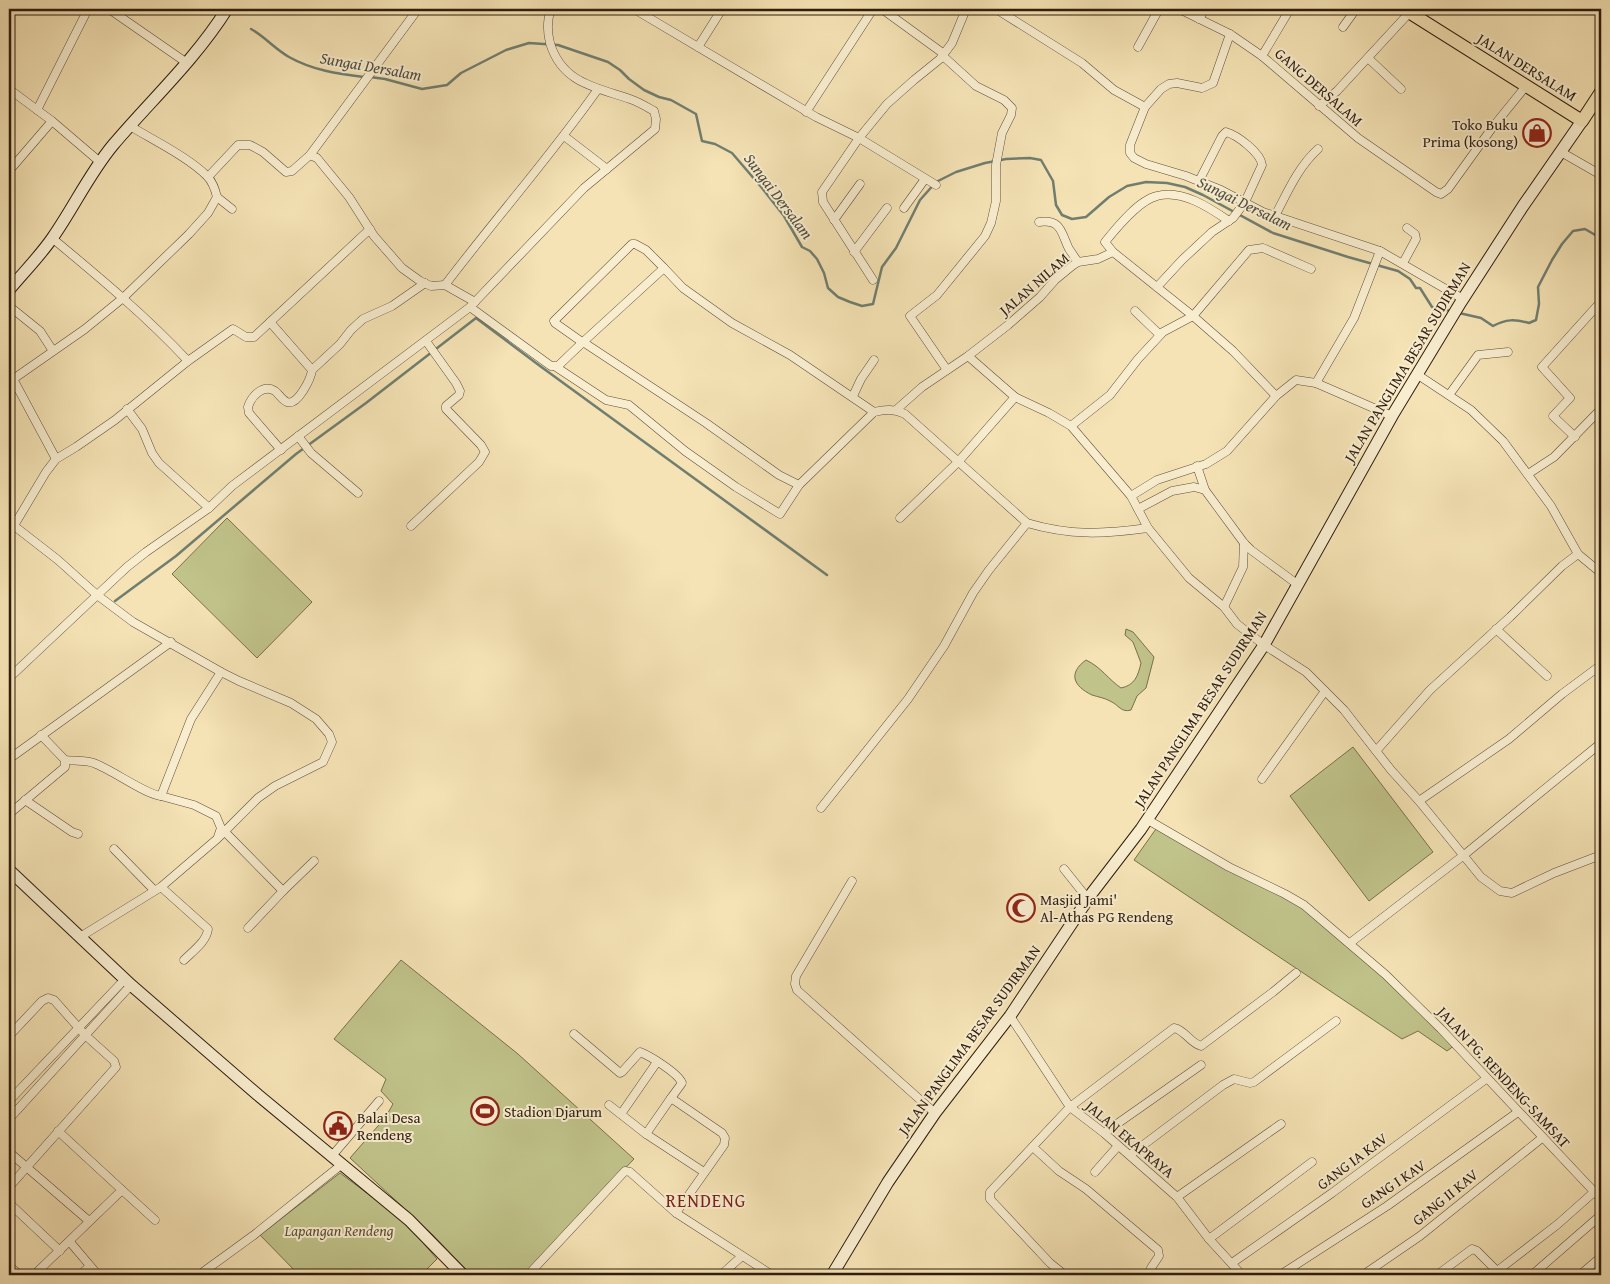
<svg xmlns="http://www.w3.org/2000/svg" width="1610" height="1284" font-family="'Gentium Book Plus',serif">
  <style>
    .green { fill: #c0c38a; stroke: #78704c }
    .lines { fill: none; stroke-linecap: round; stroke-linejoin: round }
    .stream { stroke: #707e70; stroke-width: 2.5 }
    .street-casing { stroke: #604e38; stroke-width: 9 }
    .secondary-casing { stroke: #2f1d0f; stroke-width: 13 }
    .primary-casing { stroke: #2f1d0f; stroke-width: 14 }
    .street { stroke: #f8edcf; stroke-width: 8 }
    .secondary { stroke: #f8edcf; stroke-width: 11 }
    .primary { stroke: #f5e3b5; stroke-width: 12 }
    .labels { text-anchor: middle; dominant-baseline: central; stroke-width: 4; stroke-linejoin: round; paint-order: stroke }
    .street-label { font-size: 15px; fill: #2f1d0f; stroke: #f8edcf }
    .poi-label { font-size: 15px; fill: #2f1d0f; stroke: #f8edcf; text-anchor: start }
    .park-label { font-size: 15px; font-style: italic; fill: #5a4f34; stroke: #f8edcf }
    .water-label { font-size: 16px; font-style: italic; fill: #504d3f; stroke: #f8edcf }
    .quarter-label { font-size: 18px; letter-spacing: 1px; fill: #7a1f14; stroke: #f8edcf }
  </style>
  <rect width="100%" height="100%" fill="#f5e3b5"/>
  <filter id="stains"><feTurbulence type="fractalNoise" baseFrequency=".004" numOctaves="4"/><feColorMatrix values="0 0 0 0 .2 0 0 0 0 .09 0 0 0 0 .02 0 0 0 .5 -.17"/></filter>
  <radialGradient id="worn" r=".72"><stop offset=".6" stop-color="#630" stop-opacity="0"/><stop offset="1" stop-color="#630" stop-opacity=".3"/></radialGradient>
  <!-- green -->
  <g class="green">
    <polygon points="227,518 312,602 257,658 172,574"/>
    <path d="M 1126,629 L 1133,632 L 1154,657 L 1146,688 L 1137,696 L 1131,710 C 1121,713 1119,705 1110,701 C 1105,698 1098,697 1092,695 C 1073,686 1068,673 1086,660 C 1101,667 1108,679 1121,688 C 1135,685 1138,676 1141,663 L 1133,642 L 1125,635 Z"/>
    <polygon points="1353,747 1433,852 1369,901 1290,796"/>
    <polygon points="1158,826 1285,894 1350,943 1455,1045 1447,1051 1418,1031 1402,1039 1134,860"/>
    <polygon points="401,960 518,1054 634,1159 523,1275 471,1275 433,1235 350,1158 385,1118 393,1104 381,1091 386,1079 334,1039"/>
    <polygon points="340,1173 403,1220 437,1259 421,1275 299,1275 260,1235"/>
  </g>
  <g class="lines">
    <!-- stream -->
    <g class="stream">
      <path d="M 251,29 C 265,37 275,49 289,57 C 312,70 338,74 364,77"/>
      <polyline points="370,77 385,79 422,89 447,85 461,73 506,50 529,43 558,45 608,62 620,70 629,79 644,90 659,97 671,100 696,114 702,141 715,144 732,153 762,188 784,216 802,247 810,251 817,259 824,273 828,288 838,297 850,302 862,306 873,304 882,267 896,248 920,200 936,182 956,172 985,163 1006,159 1030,158 1041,160 1053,181 1056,205 1062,215 1072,219 1086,217 1109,197 1127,186 1146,182 1167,183 1185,187 1203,195 1273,233 1348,257 1398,271 1410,279 1416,288 1420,288 1432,307 1451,311"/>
      <path d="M 1459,313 L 1481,318 L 1493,326 C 1506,319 1515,319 1529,323 L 1536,320 L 1539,304 L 1538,287 L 1552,260 L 1562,244 L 1573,231 L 1585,229 L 1597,236 L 1601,243"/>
      <polyline points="115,601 176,556 296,454 366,403 476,318 540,366 827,575"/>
    </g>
    <defs>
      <g id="street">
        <polyline points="109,9 187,63"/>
        <polyline points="634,9 816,117 859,138 887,104 914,80 940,59 952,43 966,9"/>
        <polyline points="882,9 944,54"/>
        <polyline points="996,9 1082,63 1114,90 1145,107"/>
        <polyline points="1179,9 1230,34 1262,56 1358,138 1436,192 1441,194 1448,189 1492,128 1526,86"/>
        <polyline points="1199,19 1205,9"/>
        <polyline points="1343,27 1356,9"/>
        <polyline points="1230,34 1213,83 1202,88 1177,83 1169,84 1161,89 1145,107 1130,145 1130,153 1134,158 1146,164 1186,176 1221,190 1263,212 1380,251 1463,299"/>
        <polyline points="698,47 722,9"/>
        <polyline points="1138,47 1159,9"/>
        <polyline points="943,56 976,86 1004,100 1012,108 1011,115 1002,133 996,165 996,201 991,223 985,236 937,295 910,316 947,370"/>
        <polyline points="1262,56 1290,9"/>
        <polyline points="1368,58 1401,89"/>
        <polyline points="9,89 52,121 100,162"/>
        <polyline points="1319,106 1337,91 1410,12"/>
        <polyline points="37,110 88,9"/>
        <polyline points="806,112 873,9"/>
        <polyline points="564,136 607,169"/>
        <polyline points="1561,152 1601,175"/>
        <polyline points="310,155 418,9"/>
        <polyline points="9,171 52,121"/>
        <polyline points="208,177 238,145 250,145 263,152 286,172 292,171 310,155 317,158 349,197 374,236 402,268 420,281 431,286 445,285 475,302"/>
        <polyline points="217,197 232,209"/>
        <polyline points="904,208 925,179"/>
        <path d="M 1275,216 C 1287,193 1298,167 1318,149"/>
        <polyline points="834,220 860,184"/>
        <path d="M 1039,222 C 1062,219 1061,233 1069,249 C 1072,253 1075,258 1078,262"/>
        <path d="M 52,238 C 99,277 146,316 188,361"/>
        <polyline points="854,252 887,208"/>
        <polyline points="1113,252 1193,316 1233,351 1276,396"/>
        <polyline points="1403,263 1416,239 1415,234 1407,228"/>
        <polyline points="873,280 823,202 822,192 859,138 936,185"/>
        <path d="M 445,285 C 495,219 550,157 598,89"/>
        <path d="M 1157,287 L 1182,260 L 1212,232 L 1233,218 L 1245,202 L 1262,165 C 1261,153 1237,135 1226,132 L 1222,136 L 1199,181"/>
        <polyline points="9,306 40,331 53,351"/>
        <path d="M 470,307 L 584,188 L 655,129 L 656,119 L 654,111 C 647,107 639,102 630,99 C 595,87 562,83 550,43 C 547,31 547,20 551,9"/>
        <polyline points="1135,311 1160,335"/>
        <path d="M 270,322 L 312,370 C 311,378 298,406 287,402 C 282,400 279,394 275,391 C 263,383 251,397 248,407 L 249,413 L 281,450"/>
        <polyline points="582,342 555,323 554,321 632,244 635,244 646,250 664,268"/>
        <polyline points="583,342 664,268 683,288 732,323 790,355 874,412"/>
        <path d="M 968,356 L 1008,325 L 1040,297 L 1055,280 L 1072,266 L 1078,262 L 1098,259 L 1113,252 L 1105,242 C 1117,227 1139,200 1157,196 C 1182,189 1210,208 1229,221"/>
        <polyline points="556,367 606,400 629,405 685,451 736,487 780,514 799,485"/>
        <polyline points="312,370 340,344 351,330 363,319 392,306 425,283"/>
        <polyline points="1418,375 1471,410 1503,441 1551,506 1578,554 1601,573"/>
        <polyline points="13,379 56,459"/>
        <path d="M 9,382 L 85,329 L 123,298 L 189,234 L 208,213 L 217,197 C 215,189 213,182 207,176 C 188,157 153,140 130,126"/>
        <polyline points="1316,383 1354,318 1380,251"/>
        <polyline points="1449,395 1478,355 1508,352"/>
        <polyline points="853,396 861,379 874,360"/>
        <polyline points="127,409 142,429 152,453 159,463 209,508"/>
        <polyline points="896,410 922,387 968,356 1015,397 1049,413 1071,426 1131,496"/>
        <polyline points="1071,426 1110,395 1138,359 1163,332 1193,316 1249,250 1263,248 1311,269"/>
        <polyline points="298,436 311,453 358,493"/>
        <polyline points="1575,437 1553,416 1570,398 1542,367 1597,306"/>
        <polyline points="1197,466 1205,490"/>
        <polyline points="1528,474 1554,457 1601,409"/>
        <polyline points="1138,509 1172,491 1194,487 1205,490 1244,543 1251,550 1297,584"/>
        <polyline points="900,518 958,462 1015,397"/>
        <polyline points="9,520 13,525 58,560 97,595 133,622 221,672 239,681 291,703 316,719 329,734 332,742 323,762 275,786 258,798 217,839 161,887 80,937"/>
        <polyline points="411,526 479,462 485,452 481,445 446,409 446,406 459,395 460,391 456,383 426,341"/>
        <polyline points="1148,528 1131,496 1157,480 1206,464 1227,451 1276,396 1296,380 1316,383 1392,416"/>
        <polyline points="9,534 46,472 56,459 76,447 115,420 188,361 233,329 246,337 254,337 370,229"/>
        <polyline points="1224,607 1243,567 1244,543"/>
        <polyline points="1496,629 1547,676"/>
        <path d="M 9,678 L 127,567 L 146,552 L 209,508 L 232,486 L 470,307 L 551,366 L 558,366 L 583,342 L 706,423 L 779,475 L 799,485 L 874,412 C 886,409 894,409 905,414 L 1027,523 C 1071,536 1104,534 1148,528 L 1189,578 L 1224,607 L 1237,624 L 1264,645 L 1306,672 L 1344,710 L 1391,770 L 1419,801 L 1481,877 L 1500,891 L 1512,893 L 1554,873 L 1601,855"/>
        <polyline points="1376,751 1430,690 1510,617 1562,566 1578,554"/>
        <polyline points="9,759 171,642"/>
        <path d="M 65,760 C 74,761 89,760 96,764 C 114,771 145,794 161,796"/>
        <polyline points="1262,779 1325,691"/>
        <polyline points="25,800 72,832 78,834"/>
        <polyline points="1419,801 1509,739 1562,694 1601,665"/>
        <polyline points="821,808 908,699 944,646 973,593 989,570 1027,523"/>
        <polyline points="9,814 65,767 65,760 41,735"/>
        <polyline points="1148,820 1229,867 1285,894 1304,905 1386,975 1441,1029 1601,1199"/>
        <polyline points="225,832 283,891 314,861"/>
        <polyline points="218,837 221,828 216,816 194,805 161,796 191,719 221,672"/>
        <polyline points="114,849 154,890"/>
        <polyline points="1064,869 1088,899"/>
        <polyline points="852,881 796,976 795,984 797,990 935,1113"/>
        <path d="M 161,887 L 208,929 C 207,941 193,951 184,960"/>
        <polyline points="248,928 283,891"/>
        <polyline points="1350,943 1464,855 1601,743"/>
        <polyline points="1010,1016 1070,1107 1104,1133 1177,1197 1209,1239 1242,1275"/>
        <path d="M 574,1034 L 620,1073 L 622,1072 L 640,1052 C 650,1056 678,1073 682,1083 L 671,1098"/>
        <polyline points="9,1036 42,1001 48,998 54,1000 85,1035 114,1061 116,1067 9,1187"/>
        <polyline points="9,1101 125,979"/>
        <polyline points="609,1105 646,1134 671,1098 722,1133 725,1138 724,1145 676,1213"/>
        <polyline points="621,1114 657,1062"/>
        <polyline points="9,1119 131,985"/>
        <polyline points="1104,1133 1201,1065"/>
        <polyline points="646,1134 704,1172"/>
        <polyline points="1033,1147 1059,1171 1086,1189 1158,1250 1159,1256 1151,1268 1154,1275"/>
        <polyline points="9,1152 89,1221"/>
        <polyline points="1130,1155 1223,1085 1234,1079 1250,1083 1254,1082 1336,1021"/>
        <polyline points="331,1157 379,1101"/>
        <polyline points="1095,1172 1118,1146"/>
        <polyline points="122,1190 155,1220"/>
        <polyline points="1177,1197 1281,1124"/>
        <polyline points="9,1203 60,1251"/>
        <polyline points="1209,1239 1312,1162"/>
        <polyline points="70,1242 98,1275"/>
        <polyline points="1232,1263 1332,1193 1486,1079"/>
        <polyline points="9,1266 20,1275"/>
        <polyline points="34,1275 122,1190 58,1131"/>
        <polyline points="80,1275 90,1266"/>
        <polyline points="199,1275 254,1235 341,1165"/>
        <polyline points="528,1275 625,1171 630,1172 676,1213 772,1275"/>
        <polyline points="680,1275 682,1274"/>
        <polyline points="721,1275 742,1256"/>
        <path d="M 1065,1275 L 1050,1263 L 990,1199 L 990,1192 L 1070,1107 L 1174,1028 C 1185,1030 1190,1043 1201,1046 L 1273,992 L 1296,973"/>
        <polyline points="1280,1275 1387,1206 1518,1112"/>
        <polyline points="1363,1275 1420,1236 1542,1138"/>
        <polyline points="1437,1275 1472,1249 1477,1251 1497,1271"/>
        <polyline points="1492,1275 1558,1224 1594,1192"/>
        <polyline points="1532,1275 1601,1215"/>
        <polyline points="1580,1275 1601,1257"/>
      </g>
      <g id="secondary">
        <path d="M 9,290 C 23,273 40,256 53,237 C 74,207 89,174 113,145 C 152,99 194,61 227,9"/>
        <polyline points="9,870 131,985 258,1095 409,1220 463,1275"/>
        <polyline points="832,1275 888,1182 935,1113 1010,1016 1092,893 1141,829 1264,645 1392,416 1461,302 1523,206 1582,121"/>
      </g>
      <polyline id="primary" points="1404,9 1582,121 1601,92"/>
    </defs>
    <!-- street casing -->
    <use href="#street" class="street-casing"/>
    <!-- secondary casing -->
    <use href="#secondary" class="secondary-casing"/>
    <!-- primary casing -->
    <use href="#primary" class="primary-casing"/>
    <!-- street -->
    <use href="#street" class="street"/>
    <!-- secondary -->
    <use href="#secondary" class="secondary"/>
    <!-- primary -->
    <use href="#primary" class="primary"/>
  </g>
  <!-- icons -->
  <defs>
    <symbol id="shop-ring" viewBox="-11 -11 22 22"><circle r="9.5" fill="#f8edcf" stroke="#8f2418" stroke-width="1.5"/><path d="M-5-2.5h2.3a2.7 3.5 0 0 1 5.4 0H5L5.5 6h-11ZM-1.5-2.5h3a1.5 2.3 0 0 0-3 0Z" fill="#8f2418"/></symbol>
    <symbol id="mosque-ring" viewBox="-11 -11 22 22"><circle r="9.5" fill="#f8edcf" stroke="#8f2418" stroke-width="1.5"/><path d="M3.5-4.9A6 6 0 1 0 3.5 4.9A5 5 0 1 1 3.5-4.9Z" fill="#8f2418"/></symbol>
    <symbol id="stadium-ring" viewBox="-11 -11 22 22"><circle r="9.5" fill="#f8edcf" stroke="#8f2418" stroke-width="1.5"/><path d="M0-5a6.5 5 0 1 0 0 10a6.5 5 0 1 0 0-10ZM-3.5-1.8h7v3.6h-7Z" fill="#8f2418"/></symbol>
    <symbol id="civic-ring" viewBox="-11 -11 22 22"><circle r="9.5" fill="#f8edcf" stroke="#8f2418" stroke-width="1.5"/><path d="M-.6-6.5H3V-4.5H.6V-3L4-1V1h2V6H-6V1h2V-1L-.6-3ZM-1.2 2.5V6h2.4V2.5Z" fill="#8f2418"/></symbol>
  </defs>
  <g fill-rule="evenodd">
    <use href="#shop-ring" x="1521" y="117" width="32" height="32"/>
    <use href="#mosque-ring" x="1005" y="892" width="32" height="32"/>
    <use href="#stadium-ring" x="469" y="1095" width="32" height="32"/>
    <use href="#civic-ring" x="322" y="1110" width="32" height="32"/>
  </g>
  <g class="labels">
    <!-- street labels -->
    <g class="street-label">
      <text transform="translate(1527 67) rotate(32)">JALAN DERSALAM</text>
      <text transform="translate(1319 87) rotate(41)">GANG DERSALAM</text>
      <text transform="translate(1034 284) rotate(-41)">JALAN NILAM</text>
      <text transform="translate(1407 362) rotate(-59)">JALAN PANGLIMA BESAR SUDIRMAN</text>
      <text transform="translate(1200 709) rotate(-57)">JALAN PANGLIMA BESAR SUDIRMAN</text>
      <text transform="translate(969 1040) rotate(-54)">JALAN PANGLIMA BESAR SUDIRMAN</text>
      <text transform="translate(1504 1077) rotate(47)">JALAN PG. RENDENG-SAMSAT</text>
      <text transform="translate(1130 1139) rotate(40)">JALAN EKAPRAYA</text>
      <text transform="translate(1352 1161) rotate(-37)">GANG IA KAV</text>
      <text transform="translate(1393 1184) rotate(-34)">GANG I KAV</text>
      <text transform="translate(1445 1197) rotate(-39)">GANG II KAV</text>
    </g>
    <!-- poi labels -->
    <g class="poi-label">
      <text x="1518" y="124" text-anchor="end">Toko Buku<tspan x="1518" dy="17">Prima (kosong)</tspan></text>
      <text x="1040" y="899">Masjid Jami'<tspan x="1040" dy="17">Al-Athas PG Rendeng</tspan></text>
      <text x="504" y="1111">Stadion Djarum</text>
      <text x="357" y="1117">Balai Desa<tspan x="357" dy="17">Rendeng</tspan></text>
    </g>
    <!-- park labels -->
    <g class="park-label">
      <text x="339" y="1230">Lapangan Rendeng</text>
    </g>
    <!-- water labels -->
    <g class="water-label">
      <text transform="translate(371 66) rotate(10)">Sungai Dersalam</text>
      <text transform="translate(779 196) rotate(53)">Sungai Dersalam</text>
      <text transform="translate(1245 203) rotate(26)">Sungai Dersalam</text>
    </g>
    <!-- quarter labels -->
    <g class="quarter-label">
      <text x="706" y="1200">RENDENG</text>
    </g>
  </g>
  <!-- margin -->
  <rect width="1610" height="1284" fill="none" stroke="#f5e3b5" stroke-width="30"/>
  <rect x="10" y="10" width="1590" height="1264" fill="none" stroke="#2f1d0f" stroke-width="2.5"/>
  <rect x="15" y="15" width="1580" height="1254" fill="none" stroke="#2f1d0f"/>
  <rect width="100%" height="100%" filter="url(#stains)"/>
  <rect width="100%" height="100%" fill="url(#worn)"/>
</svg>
